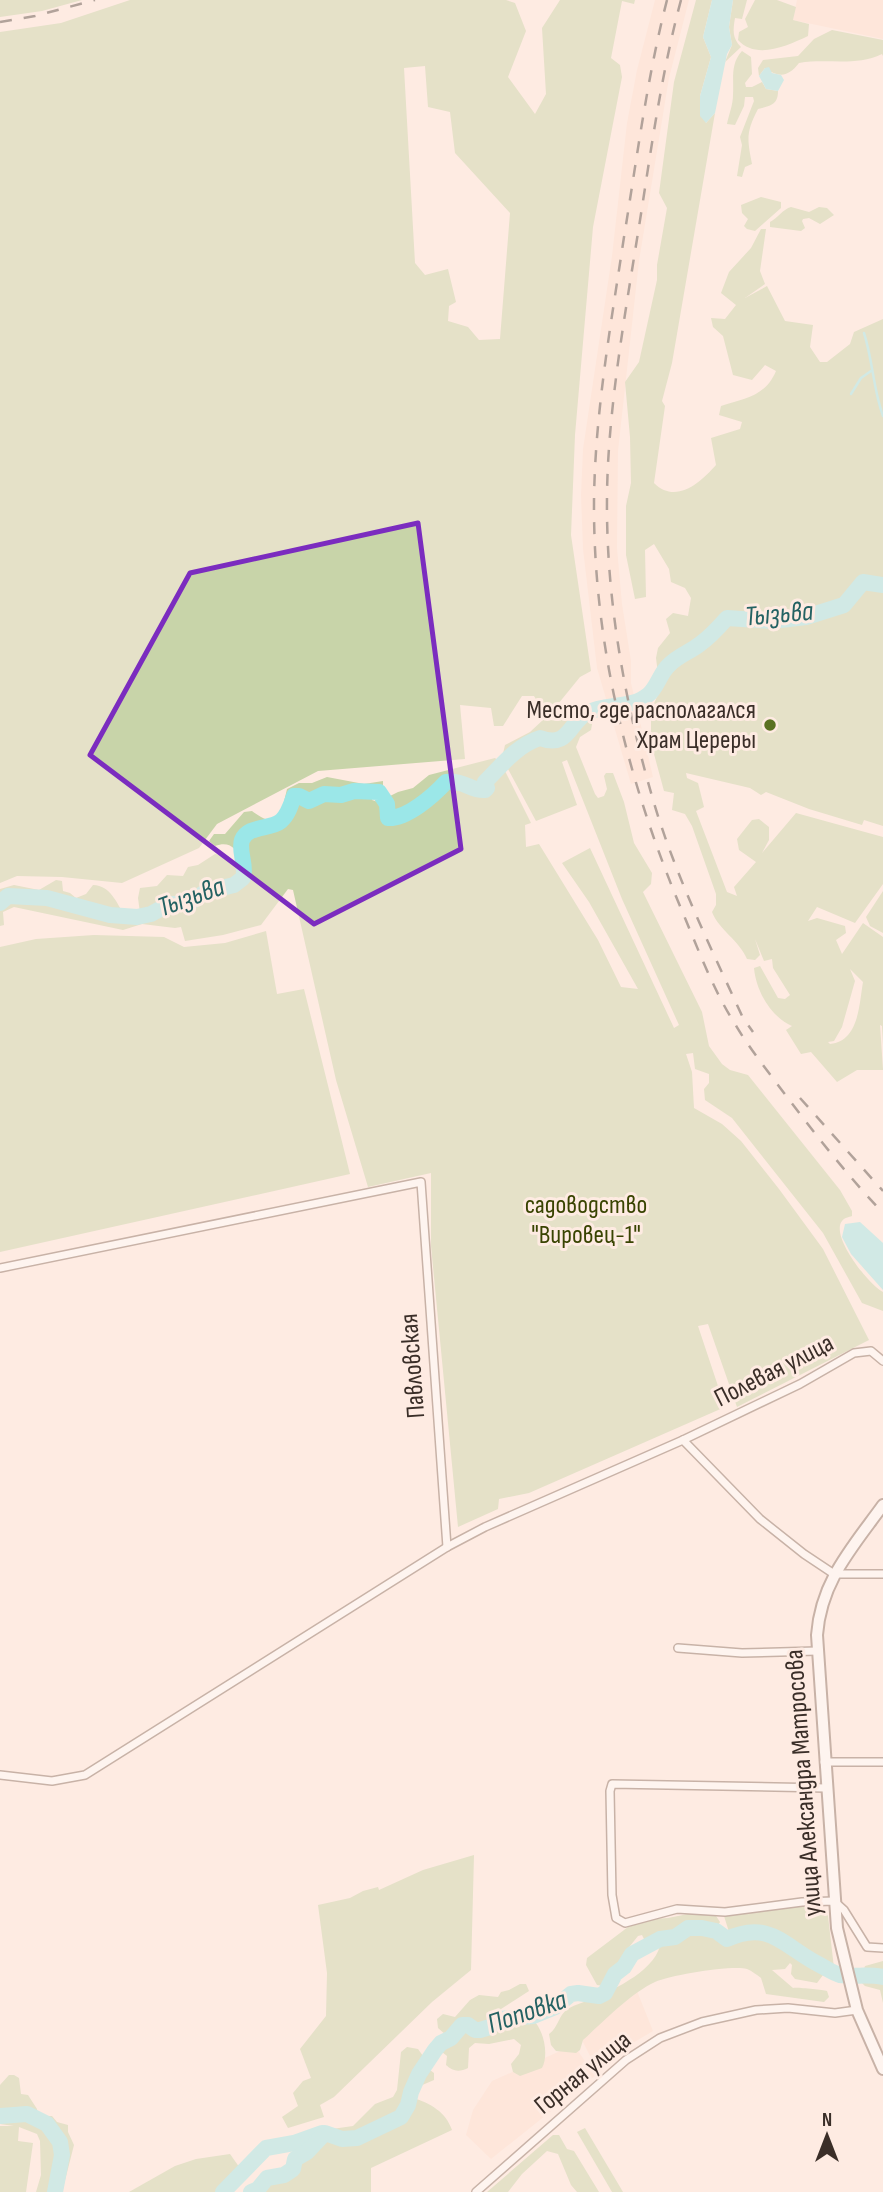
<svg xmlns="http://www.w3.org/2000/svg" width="883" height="2192" font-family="'Sofia Sans Condensed',sans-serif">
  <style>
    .built { fill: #fee0d1 }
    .green { fill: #c8d4a9; fill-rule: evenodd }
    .water { fill: #9be7e8 }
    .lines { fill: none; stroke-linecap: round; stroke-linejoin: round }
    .stream { stroke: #9be7e8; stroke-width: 2.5 }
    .river { stroke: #9be7e8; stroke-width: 16 }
    .minor-casing { stroke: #886e60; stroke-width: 10 }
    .secondary-casing { stroke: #886e60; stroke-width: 14 }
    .minor { stroke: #fff; stroke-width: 7 }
    .secondary { stroke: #fff; stroke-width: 10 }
    .rail { stroke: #564943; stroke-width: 2.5; stroke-dasharray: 12 12; stroke-linecap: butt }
    .marked { fill: none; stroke: #7b2cbf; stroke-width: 5; stroke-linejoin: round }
    .poi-dot { fill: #5a7121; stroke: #feebe2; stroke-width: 2.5 }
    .labels { text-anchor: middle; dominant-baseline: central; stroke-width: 6; stroke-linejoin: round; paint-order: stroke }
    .poi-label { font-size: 26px; fill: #3a2e28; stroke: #feebe2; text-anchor: end }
    .park-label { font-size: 26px; fill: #394402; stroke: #feebe2 }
    .street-label { font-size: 26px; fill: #3a2e28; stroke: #feebe2 }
    .water-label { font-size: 28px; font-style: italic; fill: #246263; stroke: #feebe2 }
  </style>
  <rect width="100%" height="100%" fill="#feebe2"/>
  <!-- built -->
  <g class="built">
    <polygon points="655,0 689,0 669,78 639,261 618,451 617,548 622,604 631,661 631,683 653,777 631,784 597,668 583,549 581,495 583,449 612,256 627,123 637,70"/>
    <polygon points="797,0 883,0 883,39 793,20"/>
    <polygon points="637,1991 653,2031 604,2060 600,2052 590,2056 581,2038"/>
    <polygon points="574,2045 595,2076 491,2159 466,2135 473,2110 492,2081"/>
  </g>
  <!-- green -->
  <g class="green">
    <polygon points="0,0 82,0 42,11 0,17"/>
    <path d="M 130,0 L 506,0 L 515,3 L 526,31 L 508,77 L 535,114 L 546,94 L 542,28 L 560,0 L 635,0 L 634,4 L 622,1 L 611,58 L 620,65 L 622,77 L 593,227 L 575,435 L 571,535 L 591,671 L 580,677 L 554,709 L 540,706 L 534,696 L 522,696 L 503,726 L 494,726 L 491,708 L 460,705 L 465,759 L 318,771 L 217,824 L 199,848 L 122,883 L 62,877 L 17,876 L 0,883 L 0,32 L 61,23 ZM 425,66 L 428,107 L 450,112 L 455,153 L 510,213 L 500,339 L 479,340 L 468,327 L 448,321 L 449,306 L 456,302 L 448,269 L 425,275 L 415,263 L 404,68 Z"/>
    <path d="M 696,0 L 712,0 L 703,37 L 711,57 L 700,96 L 706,123 L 715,113 L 672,363 L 662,401 L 665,406 L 654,483 C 676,505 701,482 716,465 L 711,438 L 740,429 L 742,422 L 719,415 L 721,406 C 745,398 765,397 776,371 L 765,365 L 752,380 L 733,375 L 723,336 L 713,327 L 711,318 L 725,319 L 736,305 L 721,293 L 729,272 L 751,248 L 761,229 L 766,229 L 760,271 L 765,284 L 745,298 L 767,286 L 785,321 L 813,325 L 810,347 L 820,362 L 827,362 L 850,344 L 854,332 L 883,319 L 883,826 L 864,820 L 862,825 L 809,809 L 766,792 L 761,795 L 750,788 L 686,773 L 687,778 L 698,783 L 704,807 L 696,811 L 727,892 L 737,896 L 734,887 L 756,862 L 739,850 L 737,839 L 752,820 L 759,819 L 769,827 L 769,840 L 762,853 L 796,813 L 883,837 L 883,884 L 855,923 L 817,907 L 808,921 L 817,918 L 845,926 L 846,933 L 836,940 L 842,954 L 863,923 L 883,937 L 883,1045 L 882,1026 L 880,1025 L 883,1070 L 857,1070 L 837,1082 L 811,1052 L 801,1054 L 786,1030 L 792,1026 C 771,1017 756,991 754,968 L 760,966 L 778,998 L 785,999 L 790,995 L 773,968 L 772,959 L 764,961 L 755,939 L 760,955 L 755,960 L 747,959 C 739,940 719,930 712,912 L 716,905 L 716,894 L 692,826 L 685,814 L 672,810 L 674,793 L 664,791 L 651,743 L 651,710 L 660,690 L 656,658 L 658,648 L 670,633 L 666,619 L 673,613 L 688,616 L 691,598 L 685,588 L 671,582 L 669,569 L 654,544 L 645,550 L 646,597 L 635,599 L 626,555 L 626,506 L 631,483 L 630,437 L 625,382 L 639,362 L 657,280 L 657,265 L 667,208 L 659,193 L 674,82 ZM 850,969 L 863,982 C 859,1005 859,1041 830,1044 L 828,1042 L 834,1041 L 842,1027 L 855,981 Z"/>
    <path d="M 733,0 L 747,0 L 742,19 L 735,18 C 733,30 732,38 741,47 L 725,62 L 732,45 L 729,27 Z"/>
    <path d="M 755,0 L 777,0 L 796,7 L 793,20 L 809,24 L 808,36 C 787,46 756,60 738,40 L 739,32 L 748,27 L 745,19 Z"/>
    <path d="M 832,30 L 883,40 L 883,56 L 882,54 C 855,67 828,58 799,63 C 788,77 779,78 765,68 L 759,76 L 758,68 L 763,60 L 798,56 L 814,39 Z"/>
    <path d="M 742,51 L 751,57 L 752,74 L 745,83 L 746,87 L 752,87 L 762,82 L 766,89 L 778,91 C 778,105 770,106 758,109 C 746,132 747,139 752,164 L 745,167 L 742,177 L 737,176 L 742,145 L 740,137 L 754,101 L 753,97 L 745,97 L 744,106 L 735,125 L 727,124 C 729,114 733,105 733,95 C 734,79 730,64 742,51 Z"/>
    <polygon points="761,197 781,202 781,208 755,231 747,229 744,226 748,219 742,213 741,205"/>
    <path d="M 791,207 L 809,212 L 819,207 L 827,208 L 834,215 L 820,224 L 809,218 L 803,219 L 802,221 L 805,228 L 801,231 L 770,227 L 770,222 C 778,218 783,209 791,207 Z"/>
    <path d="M 589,708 L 593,719 L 591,730 L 580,737 L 576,747 L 595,794 L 598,798 L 604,796 L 607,789 L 604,776 L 606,773 L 613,773 L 624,802 L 634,843 L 652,873 L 651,884 L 643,892 L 702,1012 L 709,1046 L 722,1064 L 730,1070 L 748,1075 L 840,1190 L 852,1211 L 852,1216 C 849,1217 844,1218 842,1221 C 830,1236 869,1285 883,1292 L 883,1311 L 862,1303 L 823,1233 L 732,1118 L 705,1100 L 704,1089 L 709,1083 L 709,1074 L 695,1069 L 693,1053 L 686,1054 L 692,1072 L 694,1108 L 722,1124 L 741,1141 L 779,1189 L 823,1249 L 869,1340 L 737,1407 L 708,1324 L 698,1326 L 725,1407 L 529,1493 L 499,1499 L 498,1509 L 458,1527 L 431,1246 L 431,1173 L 368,1187 L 336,1080 L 293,890 L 288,889 L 261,925 L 223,935 L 185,941 L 181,927 L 175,928 L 142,924 L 123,930 L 14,907 L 3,912 L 4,925 L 0,926 L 0,889 L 14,885 L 39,890 L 56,880 L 62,881 L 63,891 L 70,893 L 76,898 L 86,894 L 93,885 C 111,886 116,902 125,916 L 133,917 L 140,913 L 138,898 L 140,888 L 157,886 L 167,875 L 183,876 L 188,867 L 198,865 L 215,854 L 228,856 L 237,868 L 243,868 L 244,859 C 234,848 230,841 215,846 L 209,841 L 214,834 L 225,834 L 244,812 L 252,811 C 263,819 278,828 287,811 L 283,806 L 287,789 L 299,783 L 312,783 L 327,777 L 364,784 L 383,781 L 383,787 L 372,795 L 372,800 L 378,802 L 398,792 L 413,788 L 429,775 L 495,758 L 501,763 L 531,823 L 525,825 L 526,847 L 539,844 L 598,940 L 621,987 L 638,989 L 589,902 L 562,863 L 590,848 L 674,1028 L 679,1025 L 622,899 L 567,760 L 562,762 L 577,805 L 536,821 L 502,758 L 505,745 L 530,732 L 544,719 L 557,721 Z"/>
    <polygon points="883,891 883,933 870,926 866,917"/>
    <polygon points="266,931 277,994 304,989 350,1174 0,1252 0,947 36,939 94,935 164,937 184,947 225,943"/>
    <polygon points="474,1855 471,1970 432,2002 334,2097 320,2105 324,2117 288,2128 282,2117 298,2106 293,2093 303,2081 311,2078 300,2049 326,2016 327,1973 318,1905 350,1898 363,1891 378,1887 379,1890 423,1870"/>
    <path d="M 797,1904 L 821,1907 L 828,1916 L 834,1968 L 829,1975 L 823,1975 L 817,1983 L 795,1979 L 791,1974 L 792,1965 L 790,1963 L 785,1969 L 772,1970 L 793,1988 C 797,1987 822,1990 827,1991 L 829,1997 L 824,2002 L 766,1994 L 761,1978 C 757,1975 752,1971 747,1969 C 732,1965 671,1975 655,1982 C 631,1993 603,2022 583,2040 L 580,2050 L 576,2053 L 556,2051 L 551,2045 L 549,2034 C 559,2027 558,2015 568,2009 C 575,2004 586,2002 593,1998 C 616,1989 658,1969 661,1941 L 658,1938 L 645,1941 L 642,1935 L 638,1936 L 626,1951 L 624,1961 L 605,1986 L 597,1985 L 586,1965 L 587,1958 L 628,1927 L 653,1919 L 668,1918 L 693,1913 L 716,1916 L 720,1922 L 714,1932 L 716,1936 L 728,1940 L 748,1935 L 750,1931 L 747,1927 C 740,1927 736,1933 729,1932 L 724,1916 Z"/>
    <polygon points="883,1961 883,2003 880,1990 865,1986 860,1981 865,1966"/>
    <path d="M 520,1984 L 526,1984 L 529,1991 L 501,2009 L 501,2015 L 519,2011 C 523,2014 530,2016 533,2020 C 544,2030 549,2055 542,2068 L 520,2076 L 513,2072 L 511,2064 L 519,2054 L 521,2045 L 514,2039 L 489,2044 L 475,2043 L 469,2048 L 468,2068 C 460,2072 453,2072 446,2065 L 447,2056 L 442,2052 L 442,2046 L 447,2041 L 446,2035 L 438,2028 L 437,2019 L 443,2014 L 455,2017 L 470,2000 L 479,1995 L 498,1997 L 501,1992 L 509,1990 Z"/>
    <path d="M 407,2047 L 418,2049 L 423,2056 L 423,2065 L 434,2073 L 434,2080 L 413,2089 L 413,2098 C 430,2103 446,2112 452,2130 L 371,2168 L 371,2192 L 246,2192 L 273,2184 L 290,2174 L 332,2129 L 353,2126 L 375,2104 L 393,2097 L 397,2090 L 401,2052 Z"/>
    <polygon points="9,2075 14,2075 19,2078 21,2094 28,2095 37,2109 38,2117 42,2119 45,2116 52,2116 57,2122 68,2125 68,2132 74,2145 62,2192 36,2192 41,2175 40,2141 37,2134 19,2127 18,2141 33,2143 26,2192 0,2192 0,2126 14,2126 0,2124 0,2085"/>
    <polygon points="585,2128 623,2192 612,2192 577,2132"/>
    <polygon points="553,2135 559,2135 567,2149 574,2151 599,2192 577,2192 571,2185 558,2154 547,2151 522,2174 508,2192 487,2192"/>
    <polygon points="230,2154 242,2171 223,2192 129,2192 175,2166 196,2159"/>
  </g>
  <!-- water -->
  <g class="water">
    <polygon points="712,0 733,0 729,27 732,45 727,54 715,113 706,123 700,116 700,96 711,57 703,37"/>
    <polygon points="769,67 772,73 781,75 784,80 778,91 766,89 759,76 765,68"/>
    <polygon points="860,1222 883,1243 883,1290 851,1254 842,1237 845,1224"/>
  </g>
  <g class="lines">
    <!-- stream -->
    <g class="stream">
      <path d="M 864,333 C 873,361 873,389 883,416"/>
      <polyline points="851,394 861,378 871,371"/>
    </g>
    <!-- river -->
    <g class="river">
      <path d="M 0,903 L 8,896 L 47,898 L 110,915 L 137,917 L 151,914 L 169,904 L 188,904 L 205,892 L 234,885 L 243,878 C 247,865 238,851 242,840 C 248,825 270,830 281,821 C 288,815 291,805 294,796 L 299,796 L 309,801 L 324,794 L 341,795 L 354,791 L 379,792 L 387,804 L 388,818 C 407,819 433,796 446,782 C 465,780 470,791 485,790 L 487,788 L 485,782 C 502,765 516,746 540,738 C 569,749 569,722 587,713 C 605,703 632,709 648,695 C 657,688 660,673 669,665 C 679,655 690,652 700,644 C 710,637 719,627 727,618 L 772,621 L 806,617 L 844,605 L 863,582 L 883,585"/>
      <polyline points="0,2116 27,2114 47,2124 60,2142 62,2155 55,2192"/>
      <polyline points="223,2192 266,2148 294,2143 322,2133"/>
      <path d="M 251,2192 L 258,2189 L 267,2178 L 284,2175 L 293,2169 L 295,2159 L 307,2152 L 325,2133 L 342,2139 L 357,2138 L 401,2117 L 408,2105 L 411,2092 L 419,2074 L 435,2050 L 441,2043 L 451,2038 L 462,2025 L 468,2025 L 475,2030 L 480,2030 L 490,2027 L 500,2019 L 533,2016 L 555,2007 L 571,1994 L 578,1993 L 599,1996 L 605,1993 L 615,1974 L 624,1967 L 632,1954 L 660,1939 L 675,1937 L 688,1928 L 702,1928 L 716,1931 L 727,1939 C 770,1919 784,1947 820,1965 C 826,1968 833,1973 840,1975 C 854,1977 869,1974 883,1977"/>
    </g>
    <defs>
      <g id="minor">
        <polyline points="0,1268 421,1182 447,1547"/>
        <polyline points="683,1440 760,1519 804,1554 834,1574 883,1574"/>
        <polyline points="678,1648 742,1653 817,1651"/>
        <polyline points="824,1762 883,1762"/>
        <polyline points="0,1775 52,1781 85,1775 447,1547 485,1527 683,1440 800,1384 854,1353 871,1351 883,1361"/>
        <polyline points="826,1788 612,1784 610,1791 612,1895 616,1918 625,1923 677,1909 725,1912 802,1902 834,1901 844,1910 867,1947 883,1948"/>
        <polyline points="476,2192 626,2060 660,2038 702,2022 756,2010 788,2008 835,2013 857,2010"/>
      </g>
      <path id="secondary" d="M 883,1505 C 852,1548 821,1581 817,1635 L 837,1928 L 857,2010 L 883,2069"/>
    </defs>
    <!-- minor casing -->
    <use href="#minor" class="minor-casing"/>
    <!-- secondary casing -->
    <use href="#secondary" class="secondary-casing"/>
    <!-- minor -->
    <use href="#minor" class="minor"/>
    <!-- secondary -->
    <use href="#secondary" class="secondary"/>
    <!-- rail -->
    <g class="rail">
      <path d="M 667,0 C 647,78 637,158 624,237 C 611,324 595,412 594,501 C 593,645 629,787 685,918 C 700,954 714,991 735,1024 C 749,1048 767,1070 784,1093 C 815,1134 847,1175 883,1213"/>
      <path d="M 681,0 C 660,78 650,159 637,239 C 625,314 612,389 608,464 C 602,579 622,694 654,803 C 676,877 711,948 743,1018 L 753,1032"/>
      <polyline points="0,22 35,16 95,0"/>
      <polyline points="800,1098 883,1191"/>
    </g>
  </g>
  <!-- marked area -->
  <path d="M0 0H883V2192H0ZM 418,523 L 461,849 L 314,924 L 90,755 L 190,573 Z" fill="#feebe2" fill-opacity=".55" fill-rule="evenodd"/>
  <path class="marked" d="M 418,523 L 461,849 L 314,924 L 90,755 L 190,573 Z"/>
  <!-- markers -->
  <circle class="poi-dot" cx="770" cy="725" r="7"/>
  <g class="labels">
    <!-- poi labels -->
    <g class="poi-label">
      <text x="756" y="710">Место, где располагался<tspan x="756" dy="30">Храм Цереры</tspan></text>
    </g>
    <!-- park labels -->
    <g class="park-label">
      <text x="586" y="1205">садоводство<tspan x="586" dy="30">"Вировец-1"</tspan></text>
    </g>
    <!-- street labels -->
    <g class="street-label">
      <text transform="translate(413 1366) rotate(-94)">Павловская</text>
      <text transform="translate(774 1371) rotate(-27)">Полевая улица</text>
      <text transform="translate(804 1783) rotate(-94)">улица Александра Матросова</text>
      <text transform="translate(583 2073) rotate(-39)">Горная улица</text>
    </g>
    <!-- water labels -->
    <g class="water-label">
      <text transform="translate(779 614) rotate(-5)">Тызьва</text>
      <text transform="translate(191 897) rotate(-20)">Тызьва</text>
      <text transform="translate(527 2012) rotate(-19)">Поповка</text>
    </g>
  </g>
  <!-- north arrow -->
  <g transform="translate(827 2136)" stroke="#feebe2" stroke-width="5" paint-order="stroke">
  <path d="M0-5L12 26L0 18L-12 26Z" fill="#3a2e28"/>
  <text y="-10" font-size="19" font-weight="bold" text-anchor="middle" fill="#3a2e28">N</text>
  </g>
</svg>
